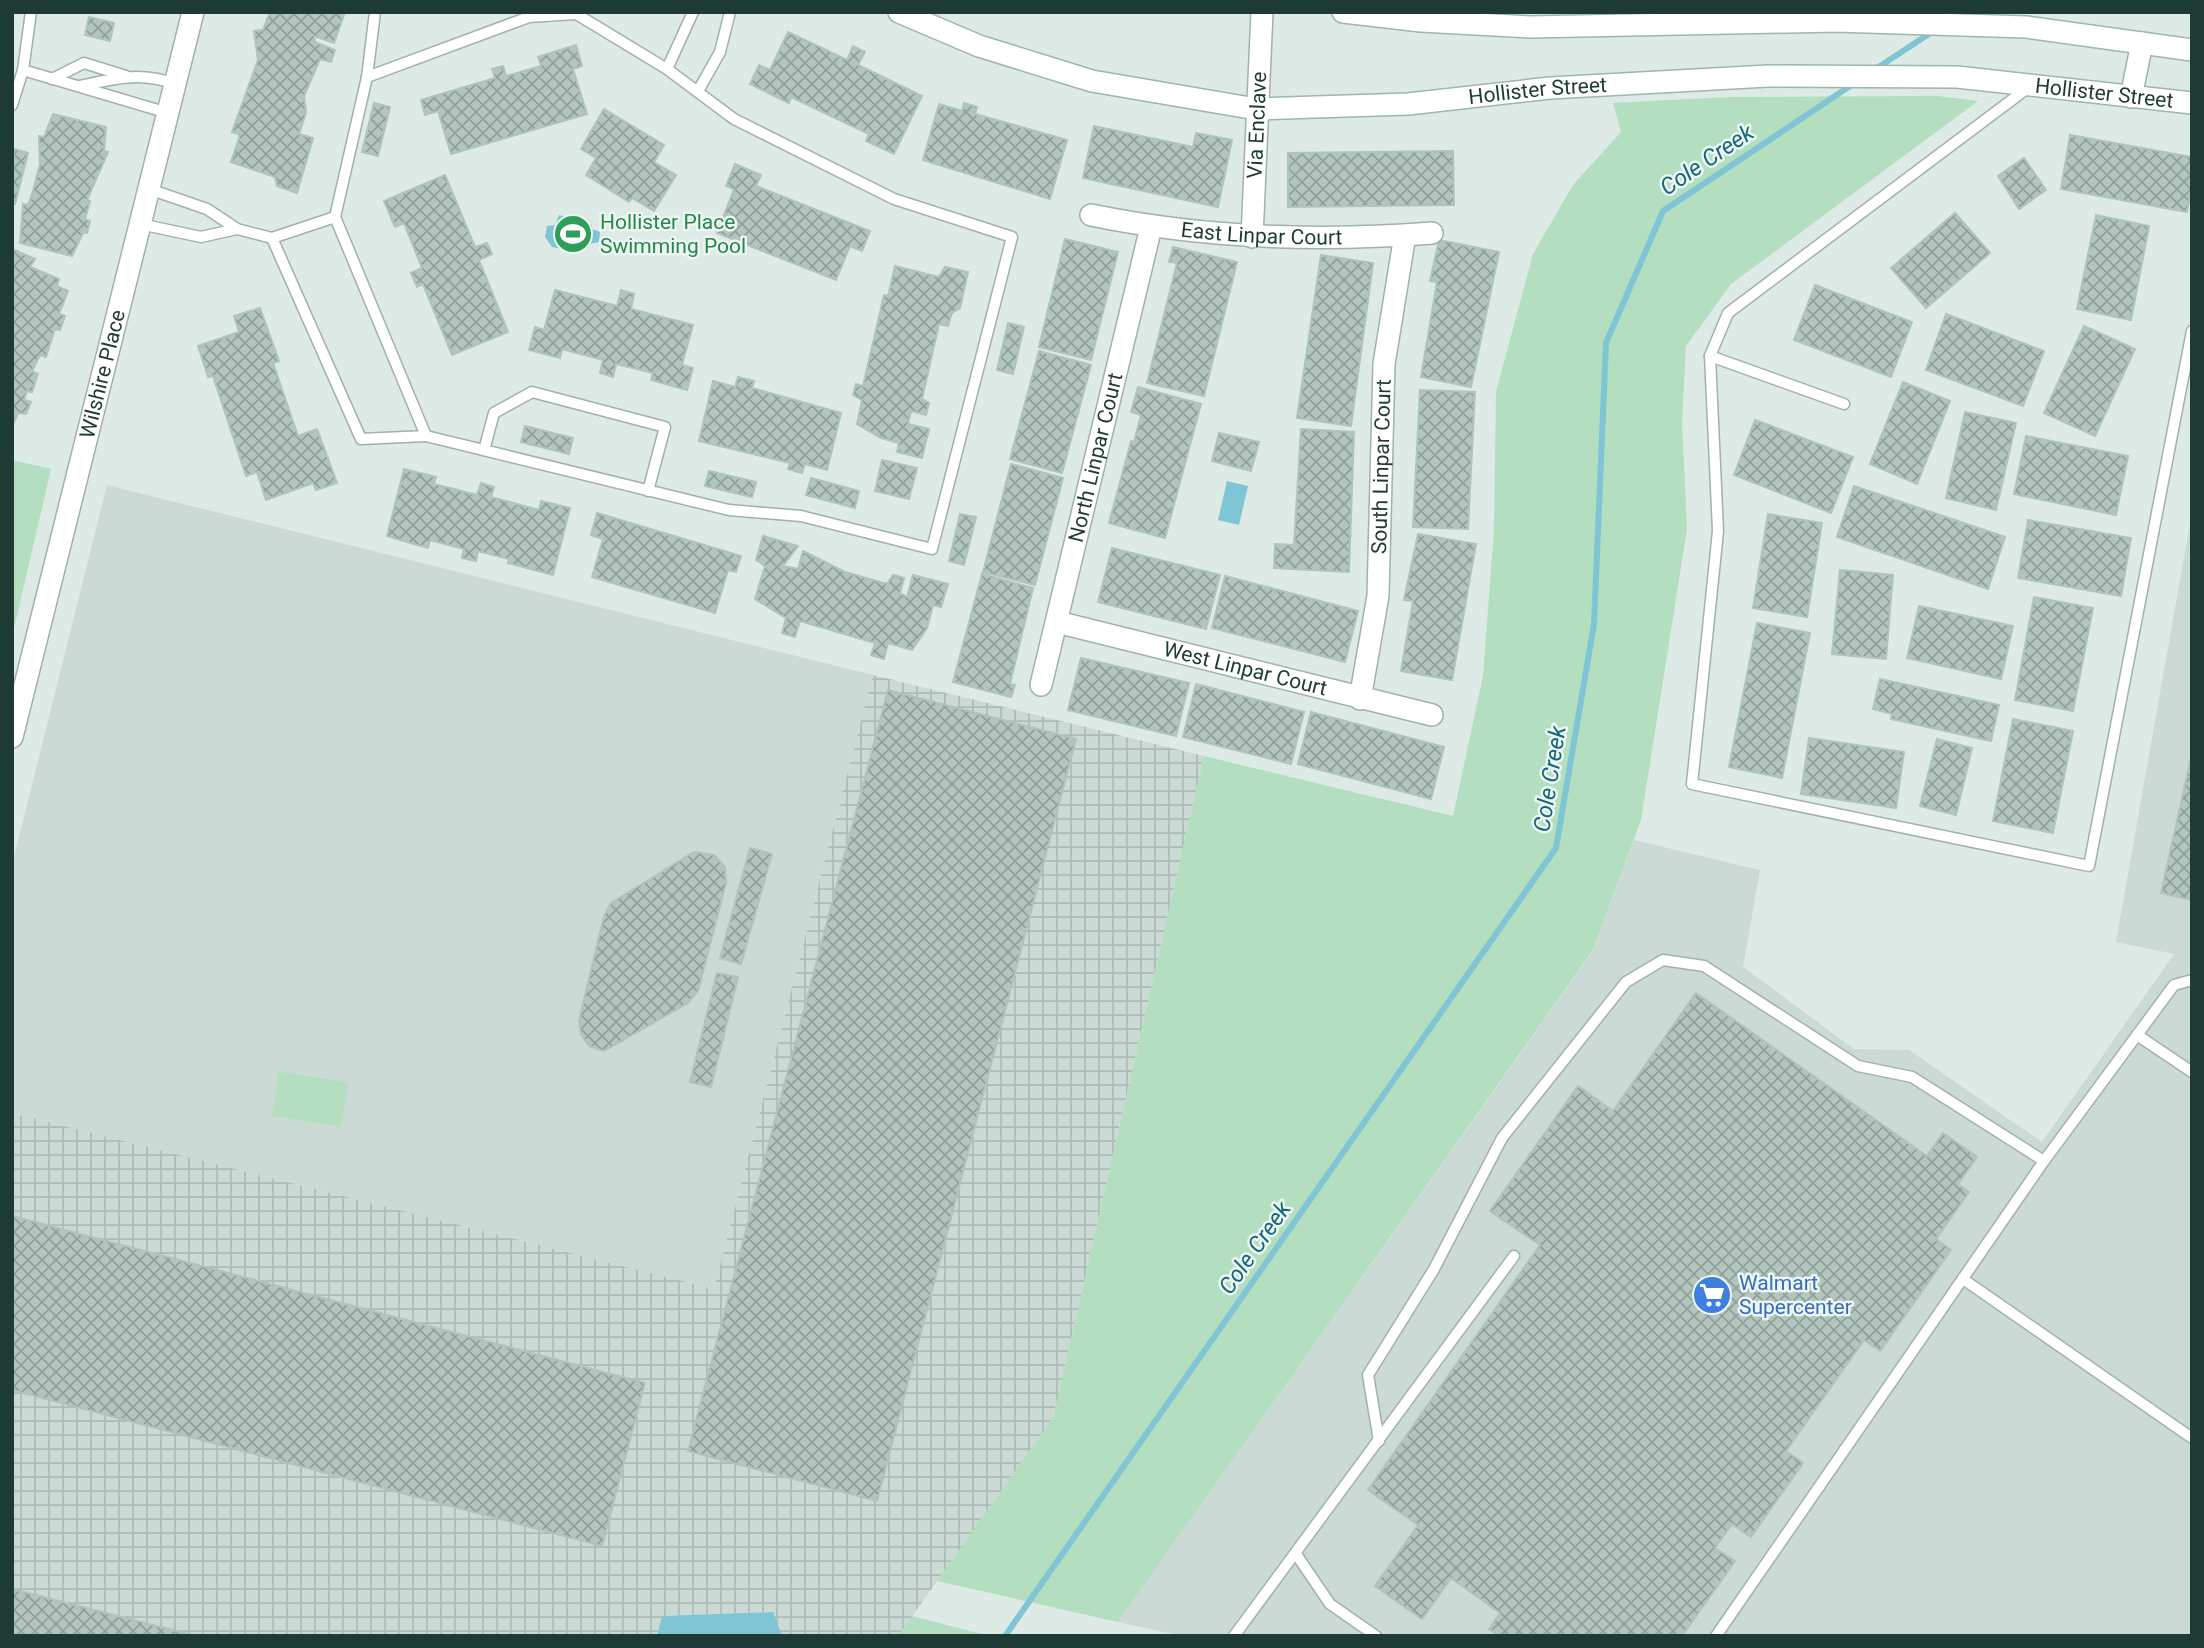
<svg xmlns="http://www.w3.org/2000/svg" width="2204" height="1648" font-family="Roboto,sans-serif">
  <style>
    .built { fill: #cbdad4 }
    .industrial { fill: url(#industrial-grid) }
    .grass { fill: #b3dec0 }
    .water { fill: #7fc5d5 }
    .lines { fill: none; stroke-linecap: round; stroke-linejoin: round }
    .stream { stroke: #7fc5d5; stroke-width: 6 }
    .building { fill: url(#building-cross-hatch); stroke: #afc4bc; stroke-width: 2 }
    .service-casing { stroke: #a0b2ac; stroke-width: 13 }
    .minor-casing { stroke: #a0b2ac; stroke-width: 24 }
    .tertiary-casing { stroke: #a0b2ac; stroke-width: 24 }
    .secondary-casing { stroke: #9bb7ae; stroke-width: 24 }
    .service { stroke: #fff; stroke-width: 10 }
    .minor { stroke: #fff; stroke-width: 21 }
    .tertiary { stroke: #fff; stroke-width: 21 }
    .secondary { stroke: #fff; stroke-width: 21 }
    .labels { text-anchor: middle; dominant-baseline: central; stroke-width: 5; stroke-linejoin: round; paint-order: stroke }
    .street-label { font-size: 21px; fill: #1d3b34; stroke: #edf7f2 }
    .leisure-label { font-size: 21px; fill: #27864d; stroke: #edf7f2; text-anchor: start }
    .shop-label { font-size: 21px; fill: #366cbe; stroke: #edf7f2; text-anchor: start }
    .water-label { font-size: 23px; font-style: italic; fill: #13667b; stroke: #edf7f2 }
  </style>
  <defs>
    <pattern id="industrial-grid" width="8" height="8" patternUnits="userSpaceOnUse" patternTransform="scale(1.75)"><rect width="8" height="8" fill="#cbdad4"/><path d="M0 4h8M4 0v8" fill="none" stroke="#aebcb7"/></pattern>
    <pattern id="building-cross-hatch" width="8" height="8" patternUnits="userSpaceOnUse" patternTransform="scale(1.75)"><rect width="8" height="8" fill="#b2c5be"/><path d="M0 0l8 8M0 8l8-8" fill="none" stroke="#90a19b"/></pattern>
  </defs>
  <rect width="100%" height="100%" fill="#ddeae5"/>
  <!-- built -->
  <g class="built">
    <polygon points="107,485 873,675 714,1289 12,1113 12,865"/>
    <polygon points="2192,512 2192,1636 1182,1636 1118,1622 1593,951 1634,840 1760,870 1743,967 1854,1049 1909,1050 2042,1142 2174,954 2116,942"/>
  </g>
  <!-- industrial -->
  <polygon class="industrial" points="873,675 1204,756 1053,1418 898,1636 782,1636 772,1612 662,1616 657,1636 12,1636 12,1113 714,1289"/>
  <!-- grass -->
  <g class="grass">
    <polygon points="1938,96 1978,101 1731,284 1686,346 1682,421 1687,529 1641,820 1593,950 1118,1622 937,1581 1053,1418 1204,756 1453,816 1483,676 1494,531 1496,392 1533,254 1573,185 1621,132 1613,103 1729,97"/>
    <polygon points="12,460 51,469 12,637"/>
    <polygon points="279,1072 348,1082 341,1127 272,1116"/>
    <polygon points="912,1616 989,1636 898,1636"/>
  </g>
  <!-- water -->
  <g class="water">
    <polygon points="559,215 592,225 592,229 600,232 599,242 589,244 588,248 569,245 568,250 552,247 545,237 547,226 555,225"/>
    <polygon points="1227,481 1248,486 1239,525 1218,520"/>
    <polygon points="773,1612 782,1636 657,1636 662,1616"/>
  </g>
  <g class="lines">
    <!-- stream -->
    <g class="stream">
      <polyline points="1874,70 1935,30"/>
      <polyline points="1005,1636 1556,848 1594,624 1606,343 1663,211 1856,82"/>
    </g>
  </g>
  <!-- building -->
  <g class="building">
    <polygon points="270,12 345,12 334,43 314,36 315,42 335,50 331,62 320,59 304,96 306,113 299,134 313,138 297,193 277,186 275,177 231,162 240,135 232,132 258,60 254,31 263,30"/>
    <polygon points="89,17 114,23 110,41 85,35"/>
    <polygon points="788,32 847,60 853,46 865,52 858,65 922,96 894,154 866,141 869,134 791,97 789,103 750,84 759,65 770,70"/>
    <polygon points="576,45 582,66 573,69 587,114 451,154 438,111 425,115 421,100 495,78 492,69 503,66 506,76 541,66 538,57"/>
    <polygon points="374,103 390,107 378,156 362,152"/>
    <polygon points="964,103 977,107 975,114 1067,140 1050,199 923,160 939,104 962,111"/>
    <polygon points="604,109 664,145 654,162 676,175 654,211 632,198 629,202 586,175 596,158 581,149"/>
    <polygon points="53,114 106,127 104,151 108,152 87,200 90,201 85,219 90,221 87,233 83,233 72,256 20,243 23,204 28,205 33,191 40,164 39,136 44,137"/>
    <polygon points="1094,126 1193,147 1196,133 1232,140 1218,207 1083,178"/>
    <polygon points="2070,135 2192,157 2192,184 2187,212 2061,189"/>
    <polygon points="14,149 28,153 15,204 12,203"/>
    <polygon points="1453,151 1454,205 1288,207 1288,153"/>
    <polygon points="2024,158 2046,190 2019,209 1998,176"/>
    <polygon points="735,164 761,175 756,186 870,231 862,251 850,246 836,280 717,233 734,189 726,186"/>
    <polygon points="445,175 475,247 487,243 492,254 479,260 508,332 452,355 423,284 417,287 411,273 422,268 404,223 395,227 384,201"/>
    <polygon points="1955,213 1990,253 1926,308 1891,268"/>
    <polygon points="2096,215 2149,226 2131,320 2077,309"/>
    <polygon points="1065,239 1118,252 1091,360 1039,347"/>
    <polygon points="1439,240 1499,252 1471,387 1421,377 1437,282 1430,281"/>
    <polygon points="1173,247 1237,262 1204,396 1147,383 1177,263 1169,262"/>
    <polygon points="12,249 35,259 30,267 59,279 57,286 68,291 59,314 65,316 60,330 55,329 46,357 40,355 32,371 38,374 32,392 27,391 24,400 31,402 26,414 18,413 12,427 12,295 15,289 12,288"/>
    <polygon points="1321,255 1373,263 1351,426 1297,418"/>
    <polygon points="895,266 939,277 945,267 968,272 960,308 952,313 948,326 939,324 922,399 929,403 926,415 911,411 908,424 929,429 922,458 897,452 899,443 881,438 857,424 862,400 853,395 856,384 863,386 884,295 888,296"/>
    <polygon points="1815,285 1912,322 1891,377 1794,340"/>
    <polygon points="555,290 617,306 621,290 634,294 631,309 693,325 682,365 693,368 687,390 651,380 653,373 616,364 613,377 600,373 603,360 562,349 560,358 529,350 535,327 544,330"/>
    <polygon points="260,308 279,361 273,363 298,436 317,429 337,483 316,490 313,483 266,500 257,472 246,476 213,376 208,377 198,346 239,332 234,316"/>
    <polygon points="1946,314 2044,351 2023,406 1926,370"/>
    <polygon points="1008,323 1024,327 1013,374 997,370"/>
    <polygon points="2084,326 2135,349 2095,436 2044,413"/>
    <polygon points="1039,351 1091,365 1062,473 1010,459"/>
    <polygon points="738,377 754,381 752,388 841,413 827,470 805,464 802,473 788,469 790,463 699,441 713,381 735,387"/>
    <polygon points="1903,382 1950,401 1917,484 1870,464"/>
    <polygon points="1138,387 1201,404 1165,538 1109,523 1131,441 1134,442 1141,415 1131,412"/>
    <polygon points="1420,390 1475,392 1468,529 1413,527"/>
    <polygon points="1965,412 2016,423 1996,510 1946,498"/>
    <polygon points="1755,420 1853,457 1831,513 1734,475"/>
    <polygon points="525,426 573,438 569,454 521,442"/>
    <polygon points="1301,429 1354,432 1349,572 1274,568 1275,544 1294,545"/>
    <polygon points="1219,433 1259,442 1251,471 1212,461"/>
    <polygon points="2026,436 2128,456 2116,515 2014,494"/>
    <polygon points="882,460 917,468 909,499 875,491"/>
    <polygon points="1011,464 1063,478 1035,585 983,572"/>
    <polygon points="404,469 436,477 434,484 477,495 481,483 494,487 491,497 539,510 541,501 570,508 553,575 508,563 509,559 478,551 476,561 462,558 464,549 430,540 428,548 387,536"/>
    <polygon points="709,471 756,482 752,497 705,486"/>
    <polygon points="811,478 859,491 855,508 806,495"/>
    <polygon points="1854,486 2005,537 1988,589 1837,537"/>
    <polygon points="597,513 741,556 736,572 728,570 715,613 592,577 603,539 591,535"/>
    <polygon points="960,514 976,517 964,565 949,561"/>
    <polygon points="1768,514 1822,523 1807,617 1753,608"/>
    <polygon points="2028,520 2131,538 2121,596 2018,578"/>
    <polygon points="1418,534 1476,544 1452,680 1401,671 1413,601 1404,600"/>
    <polygon points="763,536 798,546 783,566 798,569 803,551 845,572 887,584 893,575 904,578 900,593 907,597 913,575 948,584 941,607 933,605 927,628 912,650 888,643 884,659 871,655 875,643 800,621 795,637 782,633 786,618 755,599 765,566 756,560"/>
    <polygon points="1112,548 1220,575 1206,629 1098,602"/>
    <polygon points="1840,570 1893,575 1886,659 1832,654"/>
    <polygon points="982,574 1033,588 1010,684 1015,685 1011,697 953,682"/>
    <polygon points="1225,576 1358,611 1345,662 1212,628"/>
    <polygon points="2034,597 2093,608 2073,711 2015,700"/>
    <polygon points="1919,606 2013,626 2001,679 1907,658"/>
    <polygon points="1757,623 1810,633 1782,778 1729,767"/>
    <polygon points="1081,658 1189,683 1176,736 1068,710"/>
    <polygon points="1880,679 1999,705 1991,741 1891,719 1892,714 1873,709"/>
    <polygon points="1196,684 1304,712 1291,764 1183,737"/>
    <polygon points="888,690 1076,739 877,1501 688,1451"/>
    <polygon points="1311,712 1444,747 1431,799 1298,764"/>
    <polygon points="2013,719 2073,731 2053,833 1993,821"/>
    <polygon points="1809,738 1904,752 1896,808 1801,794"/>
    <polygon points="1937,739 1972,748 1956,815 1920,806"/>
    <polygon points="2192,753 2192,900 2161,893"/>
    <polygon points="750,848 772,854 741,964 720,958"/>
    <polygon points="694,852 714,855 725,867 726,883 698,991 688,1003 604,1051 589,1046 581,1034 579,1021 604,916 611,903"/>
    <polygon points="717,973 738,977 711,1087 690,1082"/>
    <polygon points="1696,993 1927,1156 1943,1133 1977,1157 1958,1184 1969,1192 1936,1239 1951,1250 1880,1351 1864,1340 1786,1451 1803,1463 1751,1537 1732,1524 1715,1548 1735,1561 1682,1636 1499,1636 1489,1629 1500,1613 1451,1578 1422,1619 1375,1586 1418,1525 1368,1490 1540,1245 1490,1211 1578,1086 1613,1111"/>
    <polygon points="12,1216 645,1383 602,1546 12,1390"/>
    <polygon points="12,1589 196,1636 12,1636"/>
  </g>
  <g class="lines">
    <defs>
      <g id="service">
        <polyline points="375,12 367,77 335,217 426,436 729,510 801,516 932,549 1012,237 894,199 734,119 667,69 573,12"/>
        <polyline points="667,69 693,12"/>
        <polyline points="23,70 168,113"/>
        <polyline points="367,77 529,17 575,14"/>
        <polyline points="52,79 84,63 126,76"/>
        <path d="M 79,86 C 114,79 139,71 175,84"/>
        <polyline points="2029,87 1728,313 1710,356 1718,531 1692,784 2089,866 2192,331"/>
        <polyline points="698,91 720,52 730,12"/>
        <polyline points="12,105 23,70 31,12"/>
        <polyline points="149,189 207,209 237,229 272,238"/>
        <polyline points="335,217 272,238 361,439 426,436"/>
        <polyline points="140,224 201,237 237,229"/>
        <polyline points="1710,356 1844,404"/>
        <polyline points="484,450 494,413 532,392 665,427 648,491"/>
        <polyline points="2137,1035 2192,1072"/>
        <polyline points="1963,1279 2192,1438"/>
        <polyline points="1379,1441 1368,1375 1434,1269 1502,1138 1626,982 1663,960 1704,966 1858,1066 1912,1077 2044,1161"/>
        <polyline points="1296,1554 1330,1604 1376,1636"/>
        <polyline points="1234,1636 1514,1256"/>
        <polyline points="1716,1636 2044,1161 2174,985 2192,980"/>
      </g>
      <g id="minor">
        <path id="s1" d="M 1091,215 C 1203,238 1317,242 1432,233"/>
        <path id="s2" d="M 1252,237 L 1262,12"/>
        <path id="s3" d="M 1057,622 L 1432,715"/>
        <path id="s4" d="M 1041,685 L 1151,227"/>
        <path id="s5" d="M 1360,699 L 1378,596 L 1384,364 L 1405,235"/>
      </g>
      <g id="tertiary">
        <path id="s6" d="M 12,737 L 193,12"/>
      </g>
      <g id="secondary">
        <path id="s7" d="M 899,12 L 979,46 L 1092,81 L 1256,109 L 1408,104 L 1550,88 L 1768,76 L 1957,77 L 2192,103"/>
        <polyline points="1343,12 1421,21 1530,27 1836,21 2026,27 2192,50"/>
        <polyline points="2131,97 2142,43"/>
      </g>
    </defs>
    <!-- service casing -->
    <use href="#service" class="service-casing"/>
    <!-- minor casing -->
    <use href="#minor" class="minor-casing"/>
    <!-- tertiary casing -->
    <use href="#tertiary" class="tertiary-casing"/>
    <!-- secondary casing -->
    <use href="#secondary" class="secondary-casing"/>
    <!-- service -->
    <use href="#service" class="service"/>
    <!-- minor -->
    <use href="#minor" class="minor"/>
    <!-- tertiary -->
    <use href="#tertiary" class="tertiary"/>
    <!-- secondary -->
    <use href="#secondary" class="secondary"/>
  </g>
  <!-- icons -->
  <defs>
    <symbol id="stadium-disc" viewBox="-11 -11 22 22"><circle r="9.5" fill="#2e9e5b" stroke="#edf7f2"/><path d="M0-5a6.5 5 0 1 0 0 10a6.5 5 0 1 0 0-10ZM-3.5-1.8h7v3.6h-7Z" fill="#fff"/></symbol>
    <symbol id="supermarket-disc" viewBox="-11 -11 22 22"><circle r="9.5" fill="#3f7fe0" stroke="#edf7f2"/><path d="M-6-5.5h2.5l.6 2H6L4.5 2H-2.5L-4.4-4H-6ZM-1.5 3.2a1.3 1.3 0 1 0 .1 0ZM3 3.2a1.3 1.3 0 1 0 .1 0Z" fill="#fff"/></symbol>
  </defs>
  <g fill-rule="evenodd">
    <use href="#stadium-disc" x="551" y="212" width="44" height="44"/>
    <use href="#supermarket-disc" x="1690" y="1273" width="44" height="44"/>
  </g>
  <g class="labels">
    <!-- street labels -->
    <g class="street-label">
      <text stroke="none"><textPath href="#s7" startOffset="654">Hollister Street</textPath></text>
      <text stroke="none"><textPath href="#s7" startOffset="1222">Hollister Street</textPath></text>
      <text stroke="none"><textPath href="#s2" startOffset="112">Via Enclave</textPath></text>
      <text stroke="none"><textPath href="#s1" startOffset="172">East Linpar Court</textPath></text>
      <text stroke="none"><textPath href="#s6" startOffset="374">Wilshire Place</textPath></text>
      <text stroke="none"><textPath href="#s4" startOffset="234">North Linpar Court</textPath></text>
      <text stroke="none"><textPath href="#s5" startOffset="234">South Linpar Court</textPath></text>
      <text stroke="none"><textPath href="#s3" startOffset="194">West Linpar Court</textPath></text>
    </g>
    <!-- leisure labels -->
    <g class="leisure-label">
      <text x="600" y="222">Hollister Place<tspan x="600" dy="24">Swimming Pool</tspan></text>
    </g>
    <!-- shop labels -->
    <g class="shop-label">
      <text x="1739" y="1283">Walmart<tspan x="1739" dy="24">Supercenter</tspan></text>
    </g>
    <!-- water labels -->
    <g class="water-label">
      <text transform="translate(1707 160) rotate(-34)">Cole Creek</text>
      <text transform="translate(1550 779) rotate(-81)">Cole Creek</text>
      <text transform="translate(1255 1248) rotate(-55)">Cole Creek</text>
    </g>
  </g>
  <!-- border -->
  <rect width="2204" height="1648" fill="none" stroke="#1d3b34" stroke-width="28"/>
</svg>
